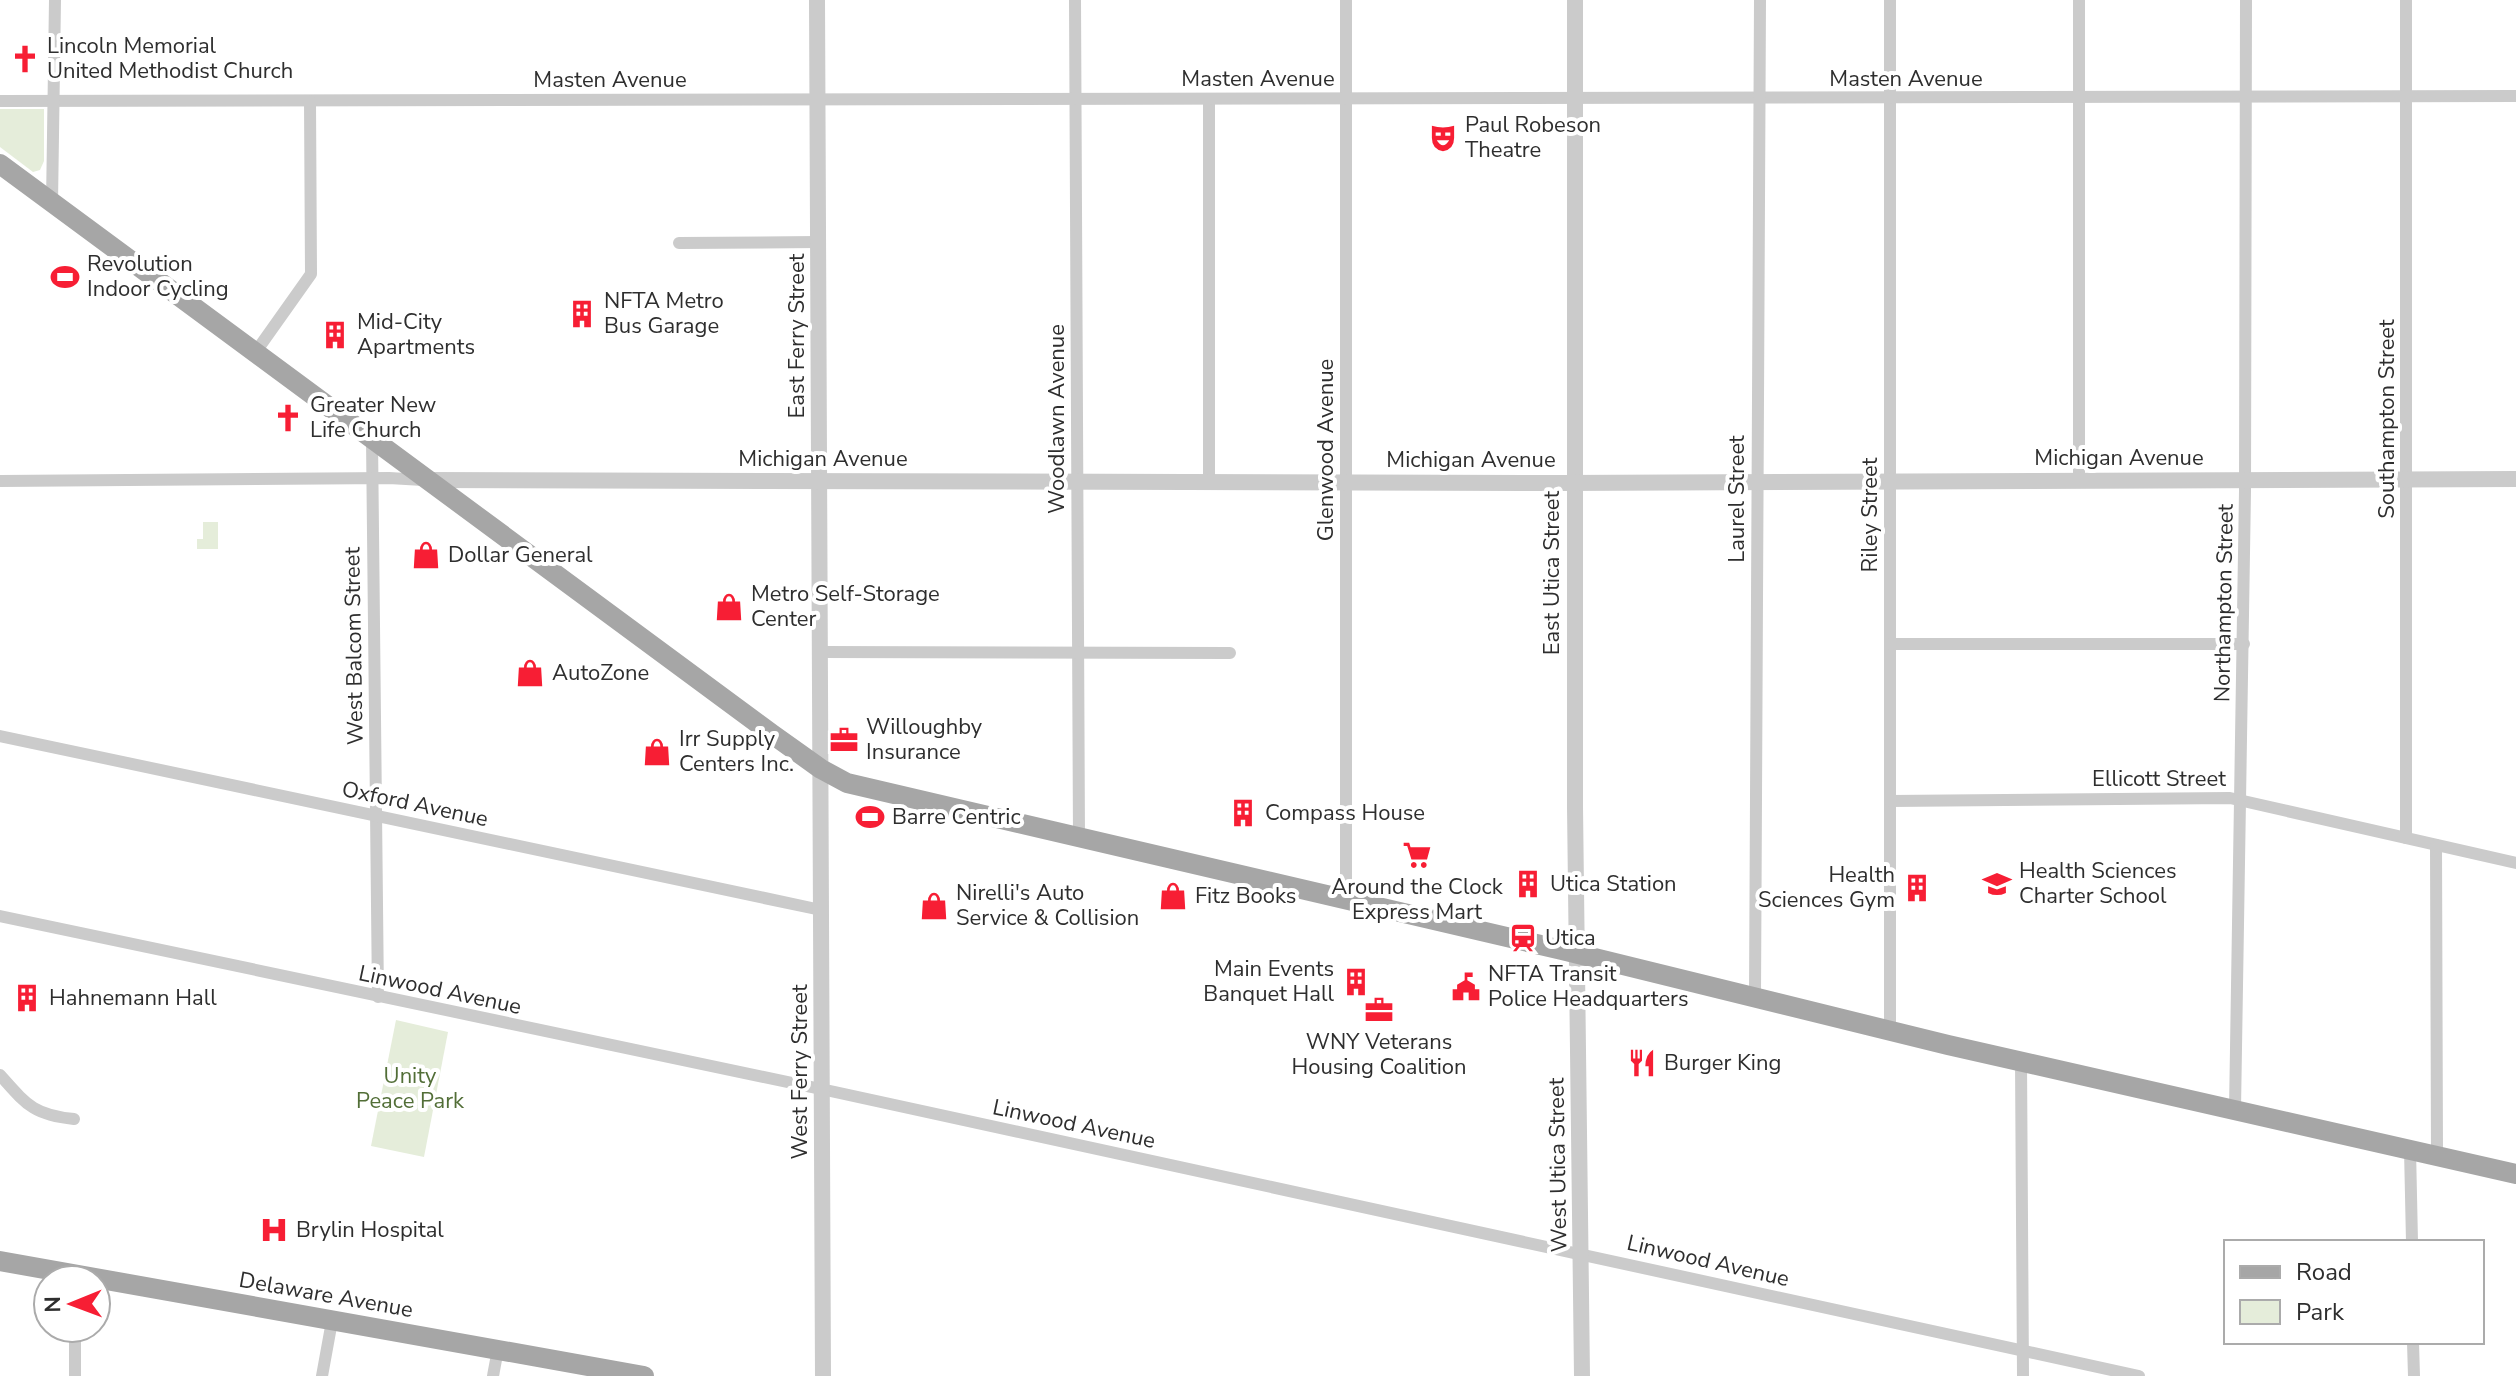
<svg xmlns="http://www.w3.org/2000/svg" width="2516" height="1376" font-family="'Nunito Sans',sans-serif">
  <style>
    .green { fill: #e5edda }
    .lines { fill: none; stroke-linecap: round; stroke-linejoin: round }
    .minor { stroke: #cbcbcb; stroke-width: 12 }
    .tertiary { stroke: #cbcbcb; stroke-width: 16 }
    .primary { stroke: #a6a6a6; stroke-width: 20 }
    .labels { text-anchor: middle; dominant-baseline: central; stroke-width: 8; stroke-linejoin: round; paint-order: stroke }
    .poi-label { font-size: 22px; fill: #2e2e2e; stroke: #fff; text-anchor: start }
    .street-label { font-size: 22px; fill: #2e2e2e; stroke: #fff }
    .park-label { font-size: 22px; fill: #526e37; stroke: #fff }
  </style>
  <rect width="100%" height="100%" fill="#fff"/>
  <!-- green -->
  <g class="green">
    <polygon points="0,109 44,109 44,161 40,170 33,172 0,147"/>
    <polygon points="203,522 218,522 218,549 197,549 197,539 203,539"/>
    <polygon points="396,1020 448,1032 424,1157 371,1146"/>
  </g>
  <g class="lines">
    <!-- minor -->
    <g class="minor">
      <polyline points="1075,0 1079,839"/>
      <polyline points="1346,0 1346,900"/>
      <polyline points="1890,0 1890,1030"/>
      <polyline points="2079,0 2079,480"/>
      <polyline points="2406,0 2406,838"/>
      <polyline points="1209,99 1209,482"/>
      <polyline points="0,101 2516,96"/>
      <polyline points="52,203 55,0"/>
      <polyline points="679,243 818,242"/>
      <polyline points="255,353 311,274 310,101"/>
      <polyline points="372,439 378,997"/>
      <polyline points="0,481 389,478 423,480"/>
      <polyline points="1890,644 2244,644"/>
      <polyline points="821,652 1230,653"/>
      <polyline points="0,736 821,910"/>
      <polyline points="1890,801 2230,798 2516,863"/>
      <polyline points="2436,845 2437,1156"/>
      <polyline points="0,916 835,1092 2139,1376"/>
      <polyline points="1755,997 1760,0"/>
      <polyline points="2021,1061 2023,1376"/>
      <path d="M 0,1075 C 26,1104 33,1115 74,1119"/>
      <polyline points="2235,1110 2245,491 2246,0"/>
      <polyline points="2410,1149 2412,1242"/>
      <polyline points="75,1328 75,1376"/>
      <polyline points="2413,1342 2414,1376"/>
      <polyline points="322,1376 332,1321"/>
      <polyline points="493,1376 498,1349"/>
    </g>
    <!-- tertiary -->
    <g class="tertiary">
      <polyline points="817,0 823,1376"/>
      <polyline points="1575,0 1575,807 1582,1376"/>
      <polyline points="426,480 1563,483 2516,479"/>
    </g>
    <!-- primary -->
    <g class="primary">
      <polyline points="0,164 772,734 821,769 847,783 1562,950 1948,1045 2516,1174"/>
      <polyline points="0,1261 644,1376"/>
    </g>
  </g>
  <!-- icons -->
  <defs>
    <symbol id="church-bare" viewBox="-9 -9 18 18"><path d="M-1.2-6h2.4v3.5h3.3v2.4h-3.3V6h-2.4V-.1h-3.3v-2.4h3.3Z" fill="#f71e34" stroke="#fff" stroke-width="2.5" paint-order="stroke"/></symbol>
    <symbol id="theatre-bare" viewBox="-9 -9 18 18"><path d="M-5-5.5Q0-4 5-5.5V0Q5 5 0 6Q-5 5-5 0ZM-3.3-2.5H-1v1.5H-3.3ZM1-2.5H3.3v1.5H1ZM-2.8 1Q0 5.5 2.8 1Z" fill="#f71e34" stroke="#fff" stroke-width="2.5" paint-order="stroke"/></symbol>
    <symbol id="stadium-bare" viewBox="-9 -9 18 18"><path d="M0-5a6.5 5 0 1 0 0 10a6.5 5 0 1 0 0-10ZM-3.5-1.8h7v3.6h-7Z" fill="#f71e34" stroke="#fff" stroke-width="2.5" paint-order="stroke"/></symbol>
    <symbol id="building-bare" viewBox="-9 -9 18 18"><path d="M-4-6H4V6H1V3H-1V6H-4ZM-2.5-4.3h1.7v1.8h-1.7ZM.8-4.3h1.7v1.8H.8ZM-2.5-1h1.7V.8h-1.7ZM.8-1h1.7V.8H.8Z" fill="#f71e34" stroke="#fff" stroke-width="2.5" paint-order="stroke"/></symbol>
    <symbol id="shop-bare" viewBox="-9 -9 18 18"><path d="M-5-2.5h2.3a2.7 3.5 0 0 1 5.4 0H5L5.5 6h-11ZM-1.5-2.5h3a1.5 2.3 0 0 0-3 0Z" fill="#f71e34" stroke="#fff" stroke-width="2.5" paint-order="stroke"/></symbol>
    <symbol id="office-bare" viewBox="-9 -9 18 18"><path d="M-6-3h4V-5.5h4V-3h4V5H-6ZM-1-4.5V-3h2v-1.5ZM-6 0V1H6V0Z" fill="#f71e34" stroke="#fff" stroke-width="2.5" paint-order="stroke"/></symbol>
    <symbol id="supermarket-bare" viewBox="-9 -9 18 18"><path d="M-6-5.5h2.5l.6 2H6L4.5 2H-2.5L-4.4-4H-6ZM-1.5 3.2a1.3 1.3 0 1 0 .1 0ZM3 3.2a1.3 1.3 0 1 0 .1 0Z" fill="#f71e34" stroke="#fff" stroke-width="2.5" paint-order="stroke"/></symbol>
    <symbol id="school-bare" viewBox="-9 -9 18 18"><path d="M0-5L7-2L0 1L-7-2ZM-4 1L0 2.5L4 1V4Q0 6-4 4Z" fill="#f71e34" stroke="#fff" stroke-width="2.5" paint-order="stroke"/></symbol>
    <symbol id="station-bare" viewBox="-9 -9 18 18"><path d="M-3-6H3Q5-6 5-4V2Q5 4 3 4L4.5 6H3L1.5 4h-3L-3 6H-4.5L-3 4Q-5 4-5 2V-4Q-5-6-3-6ZM-3.5-4v3h7v-3ZM-3.5 1v1.5H-2V1ZM2 1v1.5H3.5V1Z" fill="#f71e34" stroke="#fff" stroke-width="2.5" paint-order="stroke"/></symbol>
    <symbol id="civic-bare" viewBox="-9 -9 18 18"><path d="M-.6-6.5H3V-4.5H.6V-3L4-1V1h2V6H-6V1h2V-1L-.6-3ZM-1.2 2.5V6h2.4V2.5Z" fill="#f71e34" stroke="#fff" stroke-width="2.5" paint-order="stroke"/></symbol>
    <symbol id="restaurant-bare" viewBox="-9 -9 18 18"><path d="M-5-6h1v4h1v-4h1v4h1v-4h1v5L-1.5 .5V6h-2V.5L-5-1ZM5-6V6H3V1.5H1.5Q1.5-4 5-6Z" fill="#f71e34" stroke="#fff" stroke-width="2.5" paint-order="stroke"/></symbol>
    <symbol id="hospital-bare" viewBox="-9 -9 18 18"><path d="M-5-5h3v3.5h4V-5h3V5h-3V1.5h-4V5h-3Z" fill="#f71e34" stroke="#fff" stroke-width="2.5" paint-order="stroke"/></symbol>
  </defs>
  <g fill-rule="evenodd">
    <use href="#church-bare" x="5" y="39" width="40" height="40"/>
    <use href="#theatre-bare" x="1423" y="118" width="40" height="40"/>
    <use href="#stadium-bare" x="45" y="257" width="40" height="40"/>
    <use href="#building-bare" x="562" y="294" width="40" height="40"/>
    <use href="#building-bare" x="315" y="315" width="40" height="40"/>
    <use href="#church-bare" x="268" y="398" width="40" height="40"/>
    <use href="#shop-bare" x="406" y="535" width="40" height="40"/>
    <use href="#shop-bare" x="709" y="587" width="40" height="40"/>
    <use href="#shop-bare" x="510" y="653" width="40" height="40"/>
    <use href="#office-bare" x="824" y="720" width="40" height="40"/>
    <use href="#shop-bare" x="637" y="732" width="40" height="40"/>
    <use href="#building-bare" x="1223" y="793" width="40" height="40"/>
    <use href="#stadium-bare" x="850" y="797" width="40" height="40"/>
    <use href="#supermarket-bare" x="1397" y="835" width="40" height="40"/>
    <use href="#building-bare" x="1508" y="864" width="40" height="40"/>
    <use href="#school-bare" x="1977" y="864" width="40" height="40"/>
    <use href="#building-bare" x="1897" y="868" width="40" height="40"/>
    <use href="#shop-bare" x="1153" y="876" width="40" height="40"/>
    <use href="#shop-bare" x="914" y="886" width="40" height="40"/>
    <use href="#station-bare" x="1503" y="918" width="40" height="40"/>
    <use href="#building-bare" x="1336" y="962" width="40" height="40"/>
    <use href="#civic-bare" x="1446" y="967" width="40" height="40"/>
    <use href="#building-bare" x="7" y="978" width="40" height="40"/>
    <use href="#office-bare" x="1359" y="990" width="40" height="40"/>
    <use href="#restaurant-bare" x="1622" y="1043" width="40" height="40"/>
    <use href="#hospital-bare" x="254" y="1210" width="40" height="40"/>
  </g>
  <g class="labels">
    <!-- poi labels -->
    <g class="poi-label">
      <text x="47" y="46">Lincoln Memorial<tspan x="47" dy="25">United Methodist Church</tspan></text>
      <text x="1465" y="125">Paul Robeson<tspan x="1465" dy="25">Theatre</tspan></text>
      <text x="87" y="264">Revolution<tspan x="87" dy="25">Indoor Cycling</tspan></text>
      <text x="604" y="301">NFTA Metro<tspan x="604" dy="25">Bus Garage</tspan></text>
      <text x="357" y="322">Mid-City<tspan x="357" dy="25">Apartments</tspan></text>
      <text x="310" y="405">Greater New<tspan x="310" dy="25">Life Church</tspan></text>
      <text x="448" y="555">Dollar General</text>
      <text x="751" y="594">Metro Self-Storage<tspan x="751" dy="25">Center</tspan></text>
      <text x="552" y="673">AutoZone</text>
      <text x="866" y="727">Willoughby<tspan x="866" dy="25">Insurance</tspan></text>
      <text x="679" y="739">Irr Supply<tspan x="679" dy="25">Centers Inc.</tspan></text>
      <text x="1265" y="813">Compass House</text>
      <text x="892" y="817">Barre Centric</text>
      <text x="2019" y="871">Health Sciences<tspan x="2019" dy="25">Charter School</tspan></text>
      <text x="1895" y="875" text-anchor="end">Health<tspan x="1895" dy="25">Sciences Gym</tspan></text>
      <text x="1550" y="884">Utica Station</text>
      <text x="1417" y="887" text-anchor="middle">Around the Clock<tspan x="1417" dy="25">Express Mart</tspan></text>
      <text x="956" y="893">Nirelli's Auto<tspan x="956" dy="25">Service &amp; Collision</tspan></text>
      <text x="1195" y="896">Fitz Books</text>
      <text x="1545" y="938">Utica</text>
      <text x="1334" y="969" text-anchor="end">Main Events<tspan x="1334" dy="25">Banquet Hall</tspan></text>
      <text x="1488" y="974">NFTA Transit<tspan x="1488" dy="25">Police Headquarters</tspan></text>
      <text x="49" y="998">Hahnemann Hall</text>
      <text x="1379" y="1042" text-anchor="middle">WNY Veterans<tspan x="1379" dy="25">Housing Coalition</tspan></text>
      <text x="1664" y="1063">Burger King</text>
      <text x="296" y="1230">Brylin Hospital</text>
    </g>
    <!-- street labels -->
    <g class="street-label">
      <text x="1258" y="79">Masten Avenue</text>
      <text x="1906" y="79">Masten Avenue</text>
      <text x="610" y="80">Masten Avenue</text>
      <text transform="translate(797 336) rotate(-90)">East Ferry Street</text>
      <text transform="translate(1057 419) rotate(-90)">Woodlawn Avenue</text>
      <text transform="translate(2387 419) rotate(-90)">Southampton Street</text>
      <text transform="translate(1326 450) rotate(-90)">Glenwood Avenue</text>
      <text x="2119" y="458">Michigan Avenue</text>
      <text x="823" y="459">Michigan Avenue</text>
      <text x="1471" y="460">Michigan Avenue</text>
      <text transform="translate(1737 499) rotate(-90)">Laurel Street</text>
      <text transform="translate(1870 515) rotate(-90)">Riley Street</text>
      <text transform="translate(1552 573) rotate(-90)">East Utica Street</text>
      <text transform="translate(2224 603) rotate(-89)">Northampton Street</text>
      <text transform="translate(354 646) rotate(-91)">West Balcom Street</text>
      <text x="2159" y="779">Ellicott Street</text>
      <text transform="translate(415 804) rotate(12)">Oxford Avenue</text>
      <text transform="translate(440 990) rotate(12)">Linwood Avenue</text>
      <text transform="translate(800 1072) rotate(-90)">West Ferry Street</text>
      <text transform="translate(1074 1124) rotate(12)">Linwood Avenue</text>
      <text transform="translate(1558 1165) rotate(-91)">West Utica Street</text>
      <text transform="translate(1708 1261) rotate(13)">Linwood Avenue</text>
      <text transform="translate(326 1295) rotate(10)">Delaware Avenue</text>
    </g>
    <!-- park labels -->
    <g class="park-label">
      <text x="410" y="1076">Unity<tspan x="410" dy="25">Peace Park</tspan></text>
    </g>
  </g>
  <!-- legend -->
  <rect x="2224" y="1240" width="260" height="104" fill="#ffffff" stroke="#ababab" stroke-width="2"/>
  <rect x="2240" y="1266" width="40" height="12" fill="#a6a6a6" stroke="#ababab" stroke-width="2"/>
  <text x="2296" y="1280" font-size="24" fill="#2e2e2e">Road</text>
  <rect x="2240" y="1300" width="40" height="24" fill="#e5edda" stroke="#ababab" stroke-width="2"/>
  <text x="2296" y="1320" font-size="24" fill="#2e2e2e">Park</text>
  <!-- north arrow -->
  <g transform="translate(72 1304) rotate(269)"><circle r="38" fill="#ffffff" stroke="#ababab" stroke-width="2"/>
  <path d="M0-6L14 30L0 20L-14 30Z" fill="#f71e34"/>
  <text y="-12" font-size="22" font-weight="bold" text-anchor="middle" fill="#2e2e2e">N</text>
  </g>
</svg>
